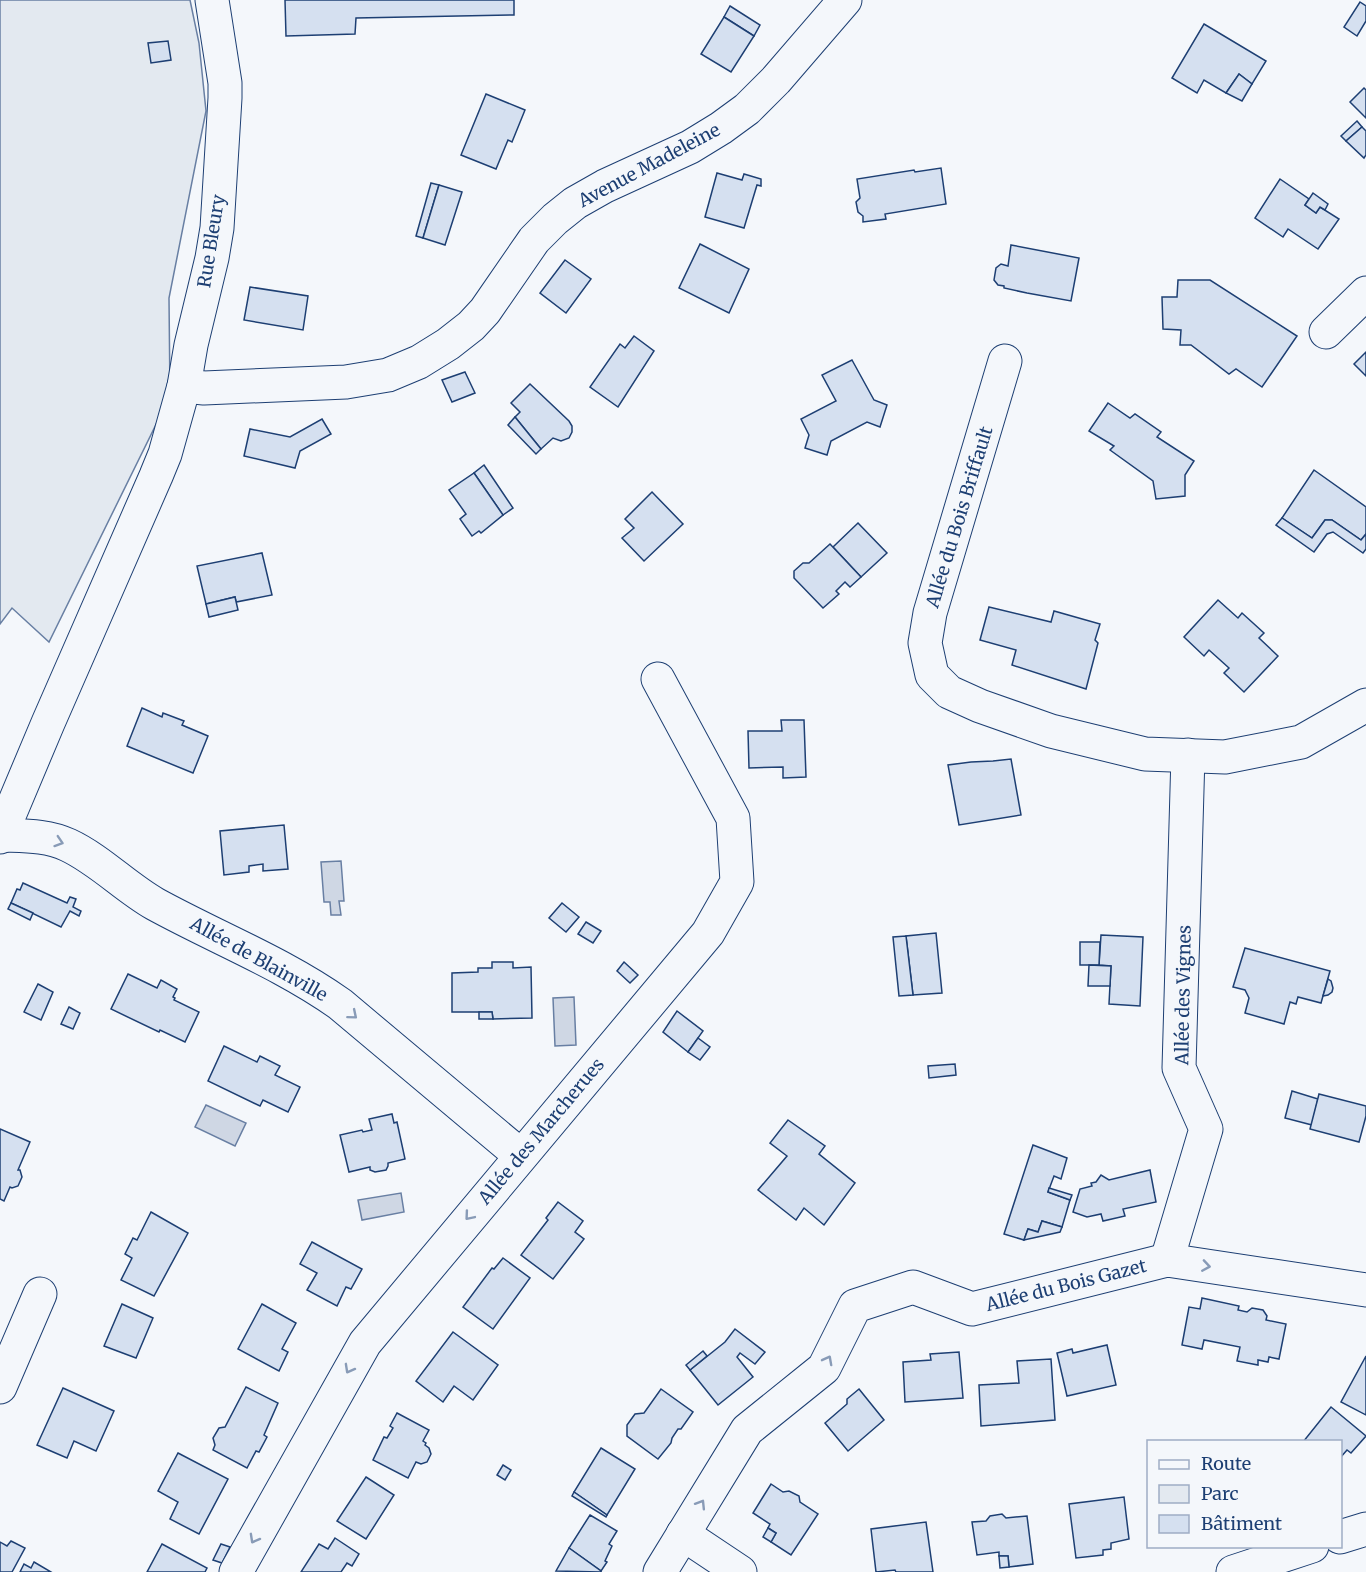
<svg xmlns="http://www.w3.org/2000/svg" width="1366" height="1572" font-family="Merriweather,serif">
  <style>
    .green { fill: #e3e9f0; stroke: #687fa3; stroke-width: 1.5 }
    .water { fill: #cfd7e4; stroke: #687fa3; stroke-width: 1.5 }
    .building { fill: #d5e0f0; stroke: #1d3f73; stroke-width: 1.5 }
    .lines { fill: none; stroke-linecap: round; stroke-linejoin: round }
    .minor-casing { stroke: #1d3f73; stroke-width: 35 }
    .minor { stroke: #f4f7fb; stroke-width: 33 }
    .oneway { stroke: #889bb7 }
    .labels { text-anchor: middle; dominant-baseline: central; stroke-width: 4.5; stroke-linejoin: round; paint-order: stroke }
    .street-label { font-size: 18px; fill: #1d3f73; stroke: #f4f7fb }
  </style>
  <rect width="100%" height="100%" fill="#f4f7fb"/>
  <!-- green -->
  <polygon class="green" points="0,0 190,0 199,43 206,111 169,298 170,396 49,642 12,608 0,624"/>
  <!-- water -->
  <g class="water">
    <polygon points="341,861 344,901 339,901 341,915 331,915 330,902 324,902 321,862"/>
    <polygon points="574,997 576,1045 555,1046 553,998"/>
    <polygon points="206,1105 246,1123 235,1146 195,1127"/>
    <polygon points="401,1193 404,1212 362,1220 358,1200"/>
  </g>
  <!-- building -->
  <g class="building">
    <polygon points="285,0 514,0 514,15 356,18 355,34 286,36"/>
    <polygon points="1360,2 1366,6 1366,21 1357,36 1344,27"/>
    <polygon points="730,6 760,25 754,36 724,17"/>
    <polygon points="724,17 754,36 731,72 701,54"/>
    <polygon points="1204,24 1266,61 1252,84 1239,74 1226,93 1204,80 1197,93 1172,78"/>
    <polygon points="168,41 171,60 151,63 148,43"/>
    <polygon points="1239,74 1252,84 1242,101 1226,93"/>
    <polygon points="1364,88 1366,90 1366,118 1350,102"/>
    <polygon points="486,94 525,110 512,142 508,140 496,169 461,155"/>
    <polygon points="1357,121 1362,127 1346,141 1341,136"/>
    <polygon points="1362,127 1366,131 1366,155 1364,158 1346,141"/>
    <polygon points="941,168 946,204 885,214 886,219 863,222 863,216 858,212 856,202 860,198 857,179 914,170 915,172"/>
    <polygon points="717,173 742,180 744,174 761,179 761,186 757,185 744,228 705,217"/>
    <polygon points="1280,179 1309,199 1305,205 1316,213 1320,207 1339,219 1318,249 1288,229 1283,237 1255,218"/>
    <polygon points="431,183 439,185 423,238 416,236"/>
    <polygon points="439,185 462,192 445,245 423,238"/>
    <polygon points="1313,193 1328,204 1325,210 1320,207 1316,213 1305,205"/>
    <polygon points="700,244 749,269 729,313 679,288"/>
    <polygon points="1011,245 1079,258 1071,301 1027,293 1004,288 1004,286 998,285 994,280 996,268 1001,264 1008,266"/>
    <polygon points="565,260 591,279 566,313 540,293"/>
    <polygon points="1178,280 1210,280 1297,336 1262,387 1236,369 1229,374 1191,345 1180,345 1181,330 1163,329 1162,297 1177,297"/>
    <polygon points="250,287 308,296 303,330 244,320"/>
    <polygon points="634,336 654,351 618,407 590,387 620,344 625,348"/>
    <polygon points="1366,352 1366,376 1354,364"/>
    <polygon points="852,360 874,400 887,405 880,427 867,422 831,441 827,455 805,448 809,435 801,419 836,401 822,375"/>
    <polygon points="465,372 475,393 452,402 442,380"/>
    <polygon points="530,384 569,421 572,426 572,432 569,438 561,441 553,438 541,449 515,417 520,412 511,403"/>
    <polygon points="1108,403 1130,418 1135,414 1161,432 1157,437 1194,461 1185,475 1185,496 1156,499 1153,481 1110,450 1114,446 1089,431"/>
    <polygon points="515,417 541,449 536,454 508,425"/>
    <polygon points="322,419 331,434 300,451 295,468 244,456 250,429 290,437"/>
    <polygon points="484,465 513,508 503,515 474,473"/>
    <polygon points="1314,470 1366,507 1366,534 1361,540 1332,520 1325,520 1312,538 1282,518"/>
    <polygon points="474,473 503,515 481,533 479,531 472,536 460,519 466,514 449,490"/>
    <polygon points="652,492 683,524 644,561 622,538 634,528 625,519"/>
    <polygon points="1282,518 1312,538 1325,520 1332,520 1361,540 1366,534 1366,549 1363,553 1333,532 1327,534 1314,552 1276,525"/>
    <polygon points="858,523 887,553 861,577 833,547"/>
    <polygon points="830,544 861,577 850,587 845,582 836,591 839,594 823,608 794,578 794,571 803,563 809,563"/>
    <polygon points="262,553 272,595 236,602 235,597 206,604 197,566"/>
    <polygon points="235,597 238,610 209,617 206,604"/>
    <polygon points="1218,600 1238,618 1242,613 1264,633 1259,638 1278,656 1244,692 1224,673 1229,668 1209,650 1204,656 1184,637"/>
    <polygon points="989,607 1051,622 1054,611 1100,624 1095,640 1098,643 1086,689 1012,665 1016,650 980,640"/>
    <polygon points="142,708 162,717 163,713 184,721 182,725 208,736 193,773 127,746"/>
    <polygon points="781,720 804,720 806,777 783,778 783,767 749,768 748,731 782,731"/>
    <polygon points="1011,759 1021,815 959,825 948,765 971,762 993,761"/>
    <polygon points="284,825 288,869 263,871 263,864 249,866 249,872 224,875 220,831"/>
    <polygon points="23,883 67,903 70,897 76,899 73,907 81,911 79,916 70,911 61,927 11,903 17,889 20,890"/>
    <polygon points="11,903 33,913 30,920 8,909"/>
    <polygon points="562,903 579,917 566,932 549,918"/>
    <polygon points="586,922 601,931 593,943 578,934"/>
    <polygon points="936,933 942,993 913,995 906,936"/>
    <polygon points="1101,935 1143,937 1140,1006 1109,1004 1111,966 1099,965"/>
    <polygon points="906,936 913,995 899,996 893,937"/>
    <polygon points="1080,942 1100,942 1099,965 1080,965"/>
    <polygon points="1245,948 1330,971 1321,1003 1298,997 1296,1004 1290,1002 1284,1024 1245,1013 1249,998 1245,990 1233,987"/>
    <polygon points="492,962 513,962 513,968 531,967 532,1018 493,1019 492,1012 452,1012 452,973 478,972 478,968 492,968"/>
    <polygon points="624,962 638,975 630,983 617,971"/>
    <polygon points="1089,965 1111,966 1110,986 1088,986"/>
    <polygon points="128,974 157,988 161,980 177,989 173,997 175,998 174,1000 199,1012 185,1042 160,1030 159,1032 111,1009"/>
    <polygon points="1328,979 1331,981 1333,988 1332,992 1328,995 1323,996"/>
    <polygon points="38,984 53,992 41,1020 24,1012"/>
    <polygon points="69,1007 80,1013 73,1029 61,1024"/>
    <polygon points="677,1011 703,1031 688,1052 663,1032"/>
    <polygon points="479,1012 492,1012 493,1019 479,1019"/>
    <polygon points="698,1038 710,1047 700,1060 688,1052"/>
    <polygon points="224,1046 257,1062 260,1056 280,1066 275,1075 300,1087 288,1112 263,1100 260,1106 208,1081"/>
    <polygon points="955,1064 956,1075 929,1078 928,1066"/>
    <polygon points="1292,1091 1318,1099 1312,1125 1285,1118"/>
    <polygon points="1319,1094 1366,1106 1366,1116 1359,1142 1310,1129"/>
    <polygon points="392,1114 394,1123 397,1122 405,1159 388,1163 388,1166 386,1170 375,1172 370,1170 370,1167 349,1172 340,1135 362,1130 363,1132 372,1130 369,1119"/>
    <polygon points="788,1120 825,1146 819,1154 855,1183 824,1225 804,1208 796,1220 758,1190 787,1156 770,1143"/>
    <polygon points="0,1129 30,1142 18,1170 20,1170 22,1177 18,1186 12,1188 10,1187 4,1201 0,1199"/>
    <polygon points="1033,1145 1067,1158 1061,1179 1054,1176 1048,1192 1070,1200 1062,1227 1042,1221 1038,1232 1028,1229 1024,1240 1004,1234"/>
    <polygon points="1150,1170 1156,1202 1123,1209 1125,1216 1103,1221 1101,1214 1087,1217 1073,1212 1080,1189 1092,1186 1091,1183 1096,1182 1101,1175 1109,1180"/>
    <polygon points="1049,1188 1072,1195 1070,1200 1048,1192"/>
    <polygon points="558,1202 583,1221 575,1232 584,1239 553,1279 521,1255 548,1220 546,1218"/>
    <polygon points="151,1212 188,1233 154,1296 121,1280 132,1258 125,1254 133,1238 137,1240"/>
    <polygon points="1042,1221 1062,1227 1060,1232 1024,1240 1028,1229 1038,1232"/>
    <polygon points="312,1242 362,1269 351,1289 346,1287 337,1306 307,1290 317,1273 300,1264"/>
    <polygon points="503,1258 530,1278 493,1329 463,1307 492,1268 494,1269"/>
    <polygon points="1202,1298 1239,1306 1238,1310 1247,1312 1252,1308 1263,1310 1267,1316 1266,1320 1286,1324 1279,1359 1269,1357 1268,1362 1258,1360 1258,1365 1237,1361 1240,1347 1204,1340 1202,1349 1182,1345 1189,1307 1200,1309"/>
    <polygon points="122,1304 153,1318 136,1358 104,1346"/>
    <polygon points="262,1304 296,1323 282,1349 288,1352 279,1371 238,1349"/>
    <polygon points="735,1329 765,1352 755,1364 740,1353 737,1357 753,1377 718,1405 690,1370 725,1342"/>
    <polygon points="453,1332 498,1365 473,1400 454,1386 443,1402 416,1381"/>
    <polygon points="1107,1345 1116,1385 1067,1396 1057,1353 1072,1349 1073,1353"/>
    <polygon points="703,1351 707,1356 690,1370 686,1365"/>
    <polygon points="959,1352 963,1398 905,1402 903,1362 931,1360 930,1354"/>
    <polygon points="1366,1356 1366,1415 1341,1402"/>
    <polygon points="1051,1359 1055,1420 981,1426 979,1385 1019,1383 1017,1361"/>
    <polygon points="246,1387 278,1403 264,1435 267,1437 259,1452 256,1451 247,1468 213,1450 215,1445 213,1438 219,1428 225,1427"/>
    <polygon points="63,1388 114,1411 96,1451 74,1441 67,1458 37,1445"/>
    <polygon points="661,1389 693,1412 681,1429 678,1429 672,1438 671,1443 658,1459 627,1436 627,1425 635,1414 644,1413"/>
    <polygon points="859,1389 884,1420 848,1451 825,1423 847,1404 847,1399"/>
    <polygon points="1331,1407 1366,1436 1351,1453 1347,1450 1340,1458 1340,1442 1303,1442"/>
    <polygon points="397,1413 429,1430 423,1441 426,1443 425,1445 429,1448 431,1454 427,1462 421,1464 416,1462 408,1478 373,1460 384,1437 387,1438 393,1428 390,1426"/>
    <polygon points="601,1448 635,1469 607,1515 574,1492"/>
    <polygon points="178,1453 228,1479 199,1534 170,1519 178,1502 158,1491"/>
    <polygon points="503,1465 511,1470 505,1480 497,1475"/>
    <polygon points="366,1477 394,1495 366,1539 337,1521"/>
    <polygon points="771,1484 783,1492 789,1491 799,1496 800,1502 818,1514 791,1555 771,1542 776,1533 768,1528 770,1524 753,1513"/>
    <polygon points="574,1492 607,1515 606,1517 572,1496"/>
    <polygon points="1124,1497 1129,1539 1111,1543 1111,1549 1103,1550 1103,1555 1076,1558 1069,1504"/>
    <polygon points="1002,1514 1006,1518 1027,1516 1033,1564 1009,1567 1008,1556 999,1556 999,1552 977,1555 972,1522 986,1521 990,1516"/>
    <polygon points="590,1515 617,1531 609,1544 612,1546 605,1561 607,1562 601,1571 569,1548"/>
    <polygon points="926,1522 933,1572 896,1572 895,1570 876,1572 871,1529"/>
    <polygon points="768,1528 776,1533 771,1542 763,1537"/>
    <polygon points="335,1538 359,1554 352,1566 347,1563 341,1572 301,1572 319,1544 328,1549"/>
    <polygon points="11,1541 25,1548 12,1572 0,1572 0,1542 7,1546"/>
    <polygon points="162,1544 207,1568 205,1572 147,1572"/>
    <polygon points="221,1544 230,1547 222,1563 213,1560"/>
    <polygon points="569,1548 601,1571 601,1572 556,1571"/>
    <polygon points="999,1556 1008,1556 1009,1567 1000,1568"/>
    <polygon points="34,1562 51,1572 20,1572 24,1564 31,1568"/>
  </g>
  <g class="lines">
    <defs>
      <g id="minor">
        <polyline points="1326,332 1366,293"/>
        <polyline points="1005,361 930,613 925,643 932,675 949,692 980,706 1051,731 1145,754 1225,757 1301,742 1366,705"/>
        <polyline points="184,386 204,388 346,382 388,375 419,362 448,344 471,326 485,311 534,240 555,219 575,203 605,186 690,147 721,128 747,109 776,80 845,0"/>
        <path d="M 1,835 C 23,836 47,835 68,845 C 100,860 125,887 155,904 C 217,938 282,963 340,1004 L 520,1155"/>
        <polyline points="0,837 48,723 156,476 165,454 184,386 191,345 212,258 217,228 225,98 225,83 212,0"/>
        <polyline points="1167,1260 1206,1129 1179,1068 1188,755"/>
        <polyline points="0,1387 40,1294"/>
        <polyline points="683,1534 740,1572"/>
        <polyline points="1340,1537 1366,1529"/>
        <polyline points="236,1572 365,1343 708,933 737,882 733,818 658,679"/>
        <polyline points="660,1572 747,1430 824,1368 855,1306 913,1287 972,1309 1167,1260 1366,1290"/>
        <polyline points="1233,1572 1312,1546"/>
      </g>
    </defs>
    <!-- minor casing -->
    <use href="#minor" class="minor-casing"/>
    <!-- minor -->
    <use href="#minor" class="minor"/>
  </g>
  <!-- one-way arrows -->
  <defs><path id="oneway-chevron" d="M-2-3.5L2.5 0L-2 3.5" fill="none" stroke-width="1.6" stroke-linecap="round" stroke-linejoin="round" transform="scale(1.5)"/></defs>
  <g class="oneway">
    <use href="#oneway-chevron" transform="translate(59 842) rotate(18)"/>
    <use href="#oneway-chevron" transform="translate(353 1015) rotate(40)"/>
    <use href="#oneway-chevron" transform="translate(469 1216) rotate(130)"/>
    <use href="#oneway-chevron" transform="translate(1206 1266) rotate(9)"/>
    <use href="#oneway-chevron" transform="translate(828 1360) rotate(-62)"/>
    <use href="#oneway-chevron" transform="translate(349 1369) rotate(119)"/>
    <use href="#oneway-chevron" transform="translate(701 1504) rotate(-58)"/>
    <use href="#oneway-chevron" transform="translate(254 1539) rotate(119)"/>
  </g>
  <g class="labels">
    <!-- street labels -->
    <g class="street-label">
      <text transform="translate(649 165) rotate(-28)">Avenue Madeleine</text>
      <text transform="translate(211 241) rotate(-81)">Rue Bleury</text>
      <text transform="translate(959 517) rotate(-73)">Allée du Bois Briffault</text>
      <text transform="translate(259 959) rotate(29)">Allée de Blainville</text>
      <text transform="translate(1183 995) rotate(-89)">Allée des Vignes</text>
      <text transform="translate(541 1131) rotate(-50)">Allée des Marcherues</text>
      <text transform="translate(1066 1285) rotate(-14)">Allée du Bois Gazet</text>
    </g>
  </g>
  <!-- legend -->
  <rect x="1147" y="1440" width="195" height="108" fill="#f4f7fb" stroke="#9eadc5" stroke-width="1.5"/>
  <rect x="1159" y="1460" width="30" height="9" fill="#f4f7fb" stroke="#9eadc5" stroke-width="1.5"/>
  <text x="1201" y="1470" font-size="18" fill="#1d3f73">Route</text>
  <rect x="1159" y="1485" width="30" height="18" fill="#e3e9f0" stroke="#9eadc5" stroke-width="1.5"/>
  <text x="1201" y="1500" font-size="18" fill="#1d3f73">Parc</text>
  <rect x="1159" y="1515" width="30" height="18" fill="#d5e0f0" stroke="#9eadc5" stroke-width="1.5"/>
  <text x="1201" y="1530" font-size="18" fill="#1d3f73">Bâtiment</text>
</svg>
